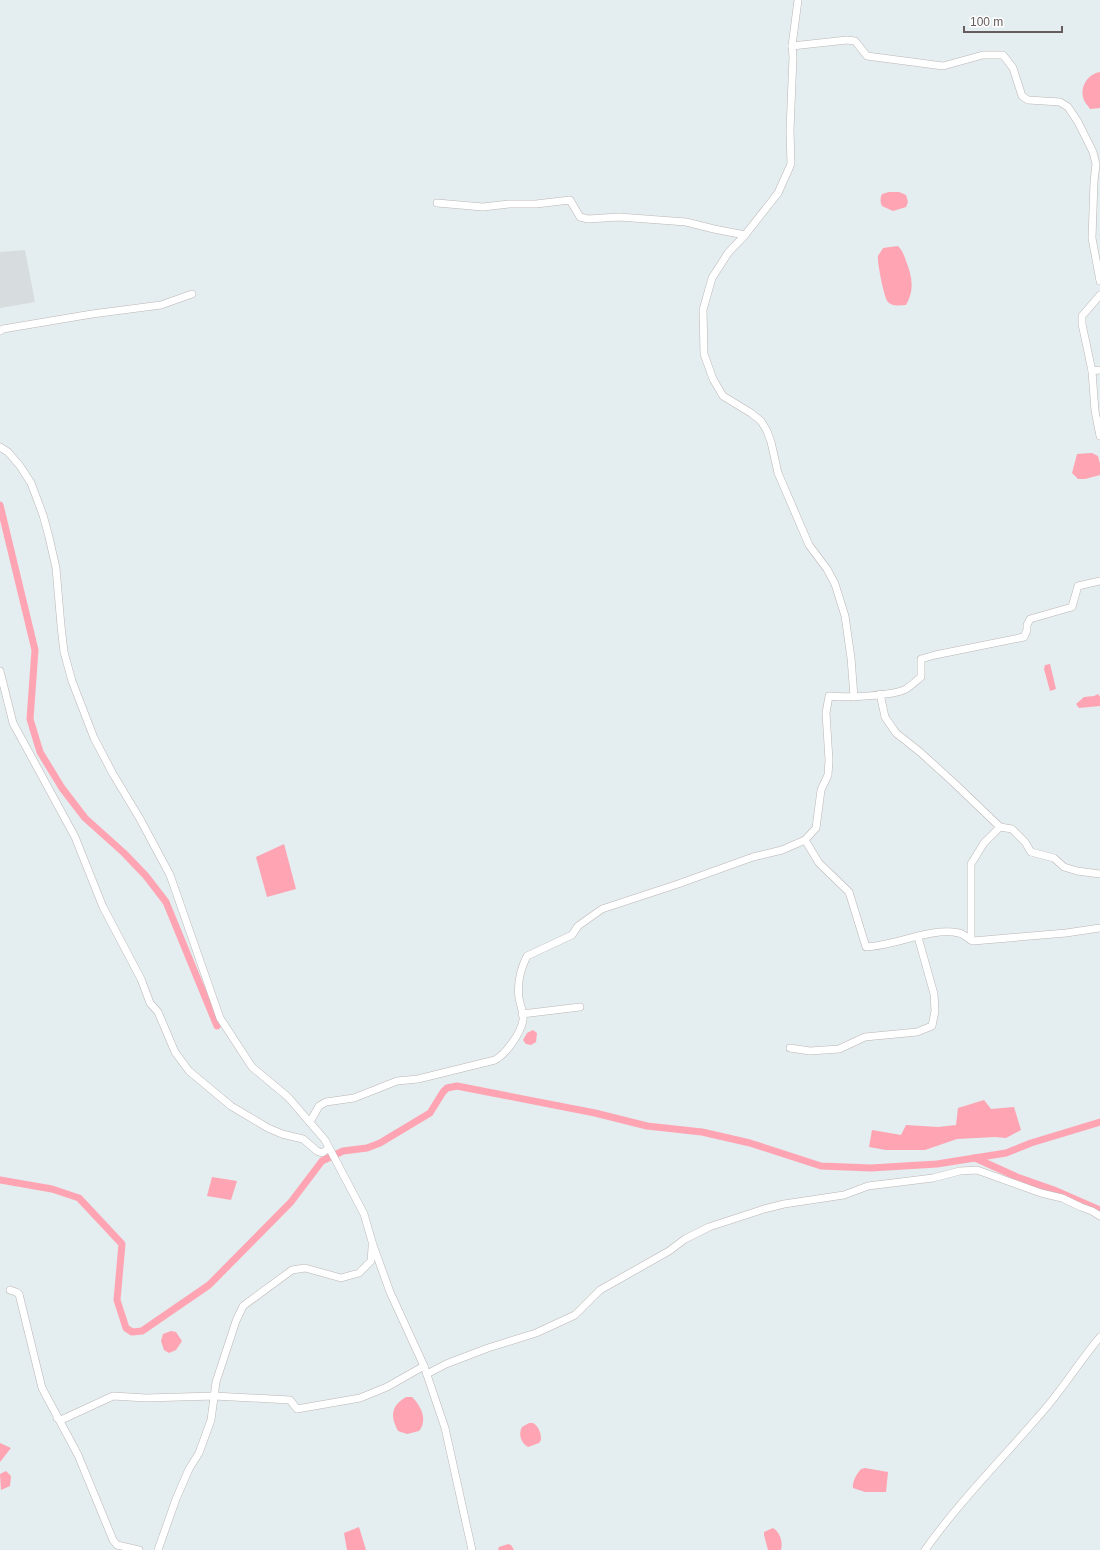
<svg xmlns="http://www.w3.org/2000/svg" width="1100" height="1550" font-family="Helvetica,sans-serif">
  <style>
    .industrial { fill: #d7ddde }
    .water { fill: #ffa4b3 }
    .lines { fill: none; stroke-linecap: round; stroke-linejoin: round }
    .canal { stroke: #ffa4b3; stroke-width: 7 }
    .minor-casing { stroke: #bcb5b5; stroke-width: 8 }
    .minor { stroke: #fff; stroke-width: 7 }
  </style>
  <rect width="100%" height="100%" fill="#e4edef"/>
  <!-- industrial -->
  <polygon class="industrial" points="25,250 35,302 0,308 0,252"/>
  <!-- water -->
  <g class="water">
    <path d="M 1100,72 L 1100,108 L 1090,109 C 1089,107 1086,104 1085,102 C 1078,89 1087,74 1100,72 Z"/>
    <path d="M 889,192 L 899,192 L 906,195 L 908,202 L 906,207 L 893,211 L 882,206 C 880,202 880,198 882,194 Z"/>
    <path d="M 898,246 C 902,250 904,255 906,261 C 912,276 915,290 906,305 C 899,305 893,307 888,302 C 884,298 877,262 878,256 C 879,254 882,250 883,248 Z"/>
    <polygon points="1092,453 1098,456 1100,464 1100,475 1085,479 1078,479 1072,473 1077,454"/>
    <polygon points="1050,664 1056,689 1050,691 1044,669 1045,665"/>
    <polygon points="1098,694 1100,697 1100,706 1079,708 1076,704 1084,697 1094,696"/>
    <polygon points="284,844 296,889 267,897 256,857"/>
    <polygon points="533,1030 537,1033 536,1042 531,1045 526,1044 523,1040 527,1033"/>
    <polygon points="984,1100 991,1109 1014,1107 1021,1130 1006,1138 995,1137 957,1139 925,1150 886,1150 869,1147 872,1130 901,1135 906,1125 938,1127 956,1125 958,1108"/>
    <polygon points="212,1177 237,1181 231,1200 207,1196"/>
    <polygon points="171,1331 176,1332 182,1341 176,1350 169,1353 164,1350 161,1341 163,1334"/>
    <path d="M 406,1397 L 412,1397 C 421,1406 428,1420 419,1431 L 407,1434 L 398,1431 C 390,1416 391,1406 406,1397 Z"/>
    <path d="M 529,1423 L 533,1423 C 539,1427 541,1433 541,1440 L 539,1443 L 528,1447 C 521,1443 518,1434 522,1427 Z"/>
    <polygon points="0,1443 11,1448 0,1462"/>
    <path d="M 865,1468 L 888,1472 L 886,1492 L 865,1492 L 853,1488 C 852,1481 857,1474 861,1469 Z"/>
    <polygon points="6,1471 11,1476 10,1486 1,1490 0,1474"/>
    <polygon points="359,1527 366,1550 347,1550 344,1533"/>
    <path d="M 773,1528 C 780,1532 783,1542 781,1550 L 768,1550 L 764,1535 L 764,1532 Z"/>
    <polygon points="508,1544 511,1545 514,1550 498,1550 499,1547"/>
  </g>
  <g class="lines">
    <!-- canal -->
    <g class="canal">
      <polyline points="0,505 35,650 30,719 40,752 62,788 85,818 124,853 146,876 166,902 217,1026"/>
      <polyline points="975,1158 1017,1177 1054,1190 1100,1210"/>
      <polyline points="0,1180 52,1189 79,1198 122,1244 117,1300 126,1328 132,1332 142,1331 209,1285 291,1202 322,1161 343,1151 367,1148 380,1143 430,1113 443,1092 447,1088 457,1086 595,1113 647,1126 702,1132 750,1143 821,1166 871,1168 937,1164 1006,1153 1031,1143 1100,1122"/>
    </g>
    <defs>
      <g id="minor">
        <polyline points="792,46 847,40 855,41 867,56 943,66 983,55 1003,55 1013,68 1022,96 1028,100 1060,102 1068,107 1078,122 1093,152 1096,164 1094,182 1092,238 1100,281"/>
        <polyline points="437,203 483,207 509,204 536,204 570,200 580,217 588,219 619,217 686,222 714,229 745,235 778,193 791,164 790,130 793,57 792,46 798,0"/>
        <polyline points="745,235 728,253 712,278 703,310 704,354 713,379 723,396 751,413 761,421 767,431 771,442 778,473 809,545 827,569 835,584 845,616 851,658 854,697"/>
        <polyline points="1100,295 1082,316 1082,324 1092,371 1095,411 1100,436"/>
        <polyline points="0,331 3,329 92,314 161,305 192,294"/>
        <polyline points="1092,371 1100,370"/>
        <polyline points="0,447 8,452 20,466 31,483 43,515 49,537 56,568 61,626 64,652 72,681 94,738 113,774 140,819 170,875 220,1018 252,1067 288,1097 325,1140 364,1214 373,1245 390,1292 424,1366 445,1428 472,1550"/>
        <polyline points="0,671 13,723 75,837 103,907 141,979 150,1003 158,1012 175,1052 189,1071 231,1106 268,1128 282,1134 303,1139 317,1151 322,1153 329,1148"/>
        <polyline points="880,694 885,717 896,733 920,752 953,782 1000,827 1012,829 1025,842 1031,852 1054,858 1064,867 1077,871 1100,874"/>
        <path d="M 805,840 L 816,828 L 821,790 L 828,775 L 829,760 L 826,713 L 829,696 C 844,698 893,696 906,689 C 911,686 916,681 921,677 L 921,659 L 935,655 L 1024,637 L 1027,630 L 1027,625 L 1030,619 L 1072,607 L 1078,586 L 1100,581"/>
        <polyline points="971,940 971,864 984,843 1000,827"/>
        <polyline points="522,1014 580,1007"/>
        <polyline points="790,1048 810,1051 839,1049 865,1037 917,1032 932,1026 935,1011 934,994 918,937"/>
        <path d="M 310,1122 L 319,1106 L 326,1102 L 354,1098 L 397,1081 L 418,1079 L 495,1060 C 506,1054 521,1033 523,1020 C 524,1013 520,1005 519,998 C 517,983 520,970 527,956 L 572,935 L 578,926 L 602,909 L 678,884 L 753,857 L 782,850 L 805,840 L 819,863 L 849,892 L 866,947 C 896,946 930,927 959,933 C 964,934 968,939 973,941 L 1066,933 L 1100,928"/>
        <polyline points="10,1290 16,1292 19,1294 42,1388 78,1455 113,1540 117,1545 139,1550"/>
        <polyline points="427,1374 446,1364 488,1348 536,1333 575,1315 600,1290 669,1251 685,1239 709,1227 764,1209 784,1204 844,1195 868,1186 933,1178 960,1171 977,1170 1041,1193 1062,1198 1081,1207 1092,1211 1100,1216"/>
        <polyline points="57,1418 61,1420 113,1396 146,1398 214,1396 290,1400 297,1409 360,1398 387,1387 424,1366"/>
        <polyline points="158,1550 176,1499 189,1469 199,1453 211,1420 216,1382 236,1321 243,1306 292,1270 305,1268 341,1278 359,1273 371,1261 372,1248"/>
        <path d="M 925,1550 C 959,1502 1000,1461 1038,1417 C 1061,1392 1078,1363 1100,1337"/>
      </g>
    </defs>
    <!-- minor casing -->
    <use href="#minor" class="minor-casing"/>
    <!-- minor -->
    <use href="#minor" class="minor"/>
  </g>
  <!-- scale -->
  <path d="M964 26v6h98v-6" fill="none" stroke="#655c5d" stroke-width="2"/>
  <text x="970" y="26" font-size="12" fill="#655c5d" stroke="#ffffff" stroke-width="3" paint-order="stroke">100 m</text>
</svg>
